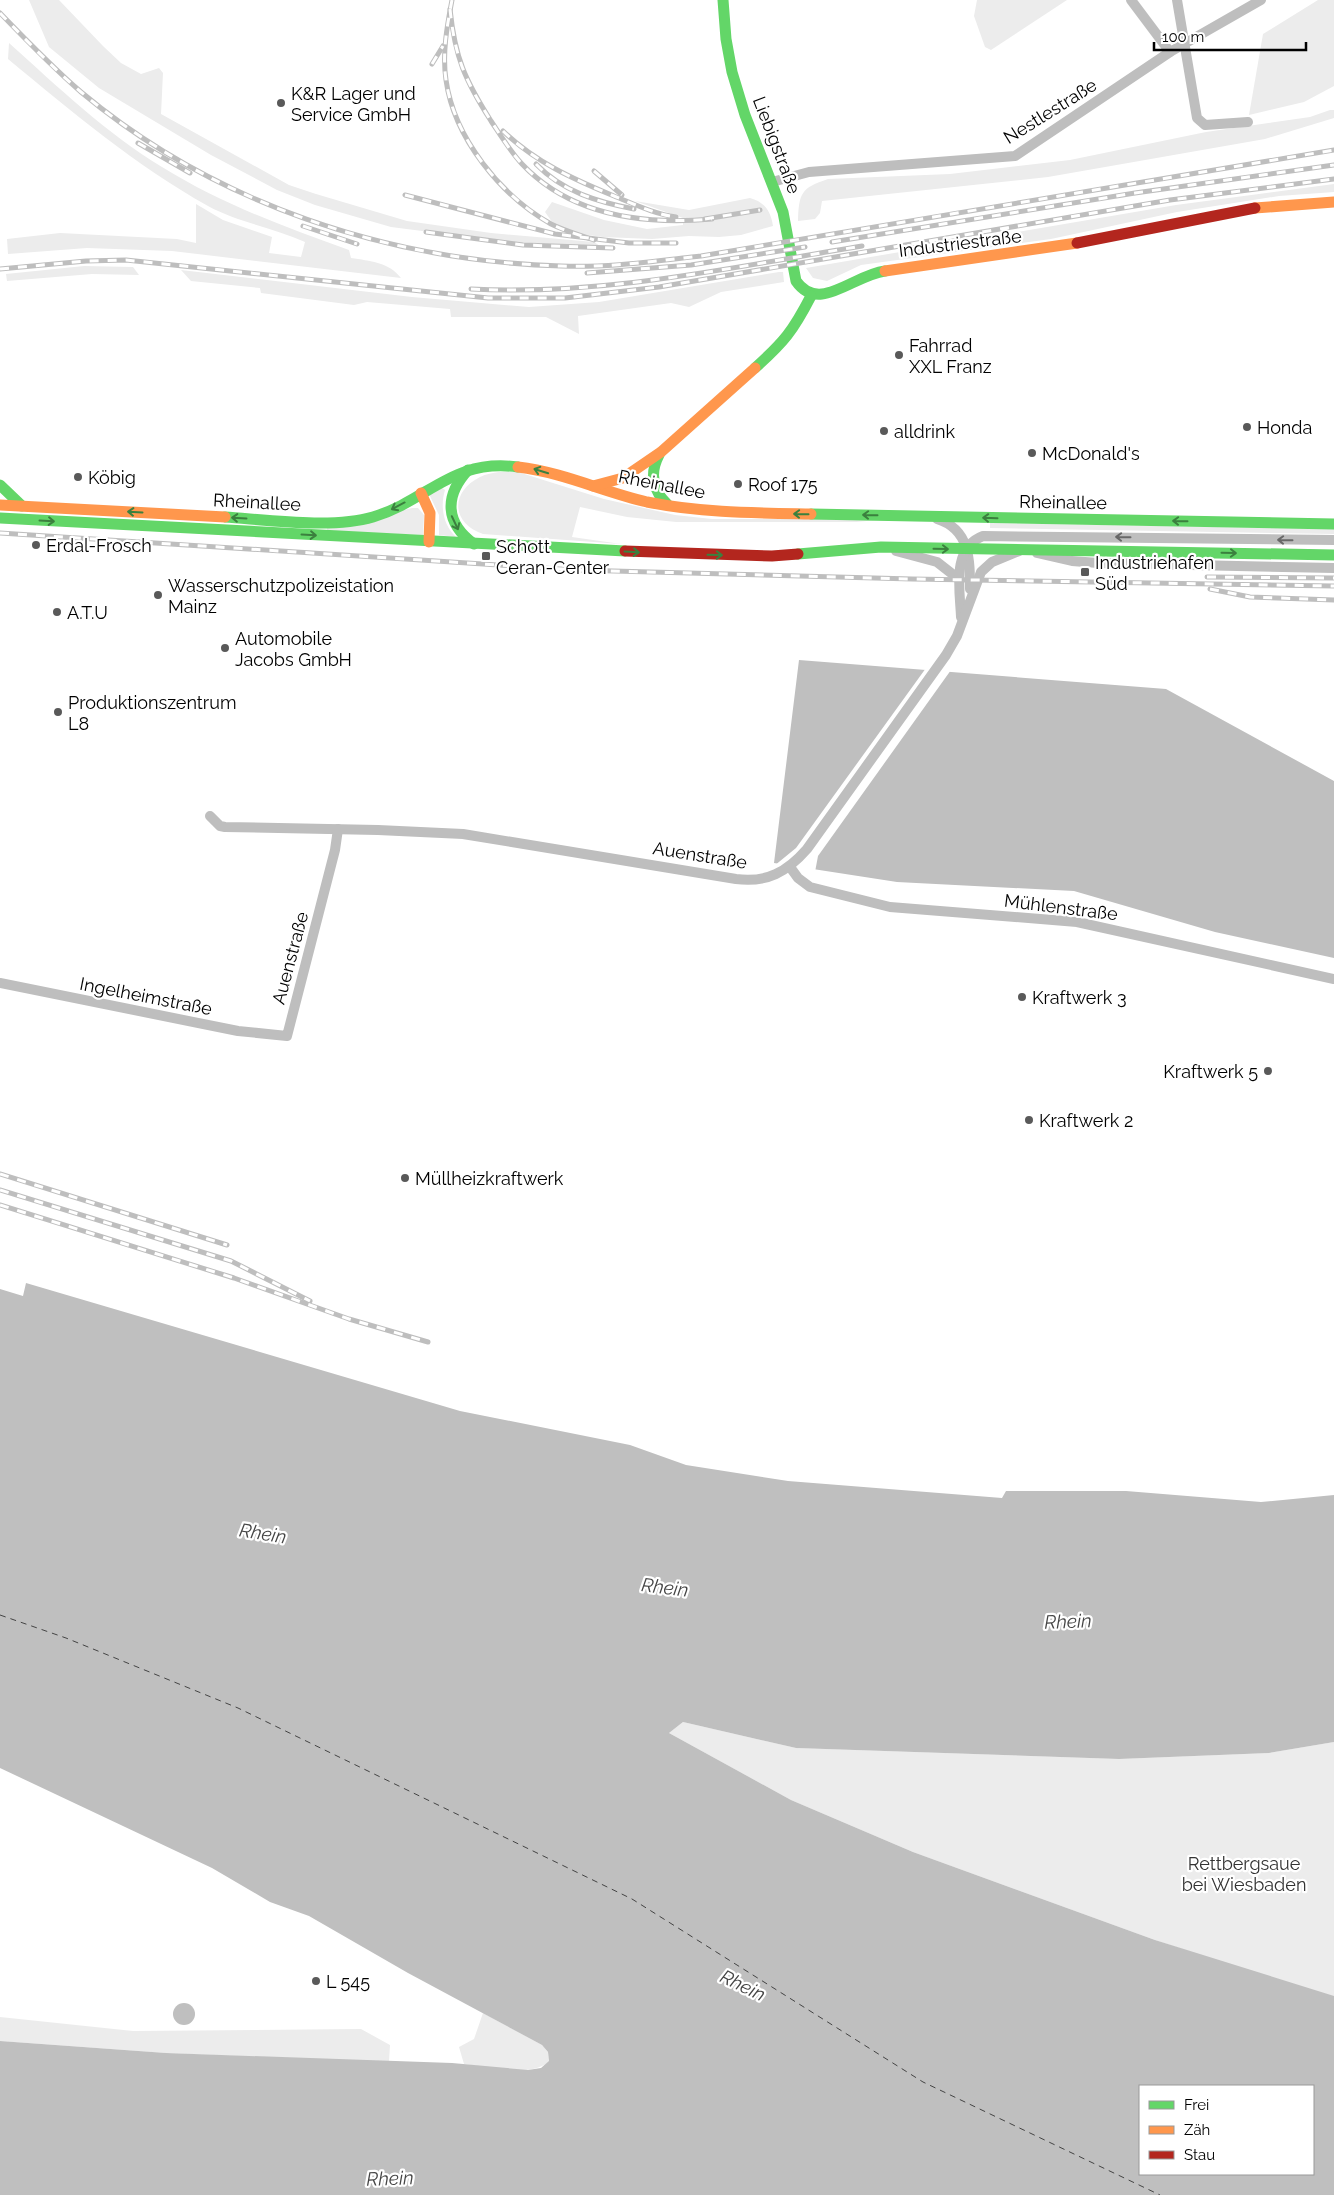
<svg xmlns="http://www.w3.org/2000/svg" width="1334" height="2195" font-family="Raleway,sans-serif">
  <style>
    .green { fill: #ececec }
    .water { fill: #bfbfbf; fill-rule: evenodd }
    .pier { fill: #fff }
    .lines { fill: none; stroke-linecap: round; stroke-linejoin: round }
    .ferry { stroke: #444; stroke-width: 1; stroke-dasharray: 6 5; stroke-linecap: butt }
    .street { stroke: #bebebe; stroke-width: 10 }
    .fast { stroke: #63d668; stroke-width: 11 }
    .slow { stroke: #ff974d; stroke-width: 11 }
    .jam { stroke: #b3261e; stroke-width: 11 }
    .rail-casing { stroke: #bebebe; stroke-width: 5 }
    .rail { stroke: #fff; stroke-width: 3; stroke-dasharray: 9; stroke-linecap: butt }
    .oneway { stroke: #3b803e }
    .oneway2 { stroke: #686868 }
    .poi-dot { fill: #595959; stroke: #fff; stroke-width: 2 }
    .labels { text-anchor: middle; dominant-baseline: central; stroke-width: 4.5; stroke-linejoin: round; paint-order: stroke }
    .poi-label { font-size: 18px; fill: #000; stroke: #fff; text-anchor: start }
    .street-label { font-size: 18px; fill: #000; stroke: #fff }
    .park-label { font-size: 18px; fill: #333; stroke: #fff }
    .water-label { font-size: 19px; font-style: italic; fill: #444; stroke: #fff }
  </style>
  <rect width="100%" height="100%" fill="#fff"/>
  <!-- green -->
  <g class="green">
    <polygon points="29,0 59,0 103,46 121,63 141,74 159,68 163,73 161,114 289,185 316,194 407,221 491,233 594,242 600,246 532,245 391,227 315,205 277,190 211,155 99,88 49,47"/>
    <polygon points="977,0 1067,0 991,50 985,47 974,16"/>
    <polygon points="1318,0 1334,0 1334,86 1304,102 1249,115 1263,34"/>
    <path d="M 9,43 C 58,87 106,133 162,167 C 220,203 284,227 349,250 L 351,258 C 370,261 389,262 401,278 L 172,251 L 87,248 L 8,254 L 7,239 L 60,233 L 177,239 L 196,243 L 196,204 L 223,220 L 272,237 L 269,253 L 301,257 L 305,242 C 274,228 237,222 208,206 C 135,165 72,112 8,59 Z"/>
    <path d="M 1330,110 L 1334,110 L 1334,118 L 1265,139 L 1048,177 L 822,201 L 820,213 L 815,219 L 798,221 C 799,193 801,188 828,179 L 950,174 L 1070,160 L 1206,132 L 1310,117 Z"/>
    <polygon points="1334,184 1334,192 1279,196 1177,212 1051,239 861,265 827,281 813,278 806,268 1176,205"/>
    <path d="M 750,198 C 765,202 771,212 773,226 L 741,235 L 719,237 L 689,236 L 652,239 L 603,237 L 580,234 L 555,226 L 545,212 L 552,202 L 604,220 L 647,229 L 683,225 L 683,218 L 635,201 L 689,210 Z"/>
    <polygon points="84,266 133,267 139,275 92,274 7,281 6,274"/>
    <polygon points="181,270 412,297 529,307 599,302 779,272 783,272 784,282 721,292 689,307 671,303 578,316 579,334 546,317 451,317 450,309 367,302 354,305 261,293 260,288 191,281"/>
    <path d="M 499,472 L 518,472 L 604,499 L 675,515 L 712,519 L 888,519 L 856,522 L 676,522 L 627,517 L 580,507 L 572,537 L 621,544 L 483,534 C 451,523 450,492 480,477 C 486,474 493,473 499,472 Z"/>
    <path d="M 442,488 L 445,490 C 440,506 443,525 456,537 L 439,535 L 439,515 L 429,494 Z"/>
    <polygon points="412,508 418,508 424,515 423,535 327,531 327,528"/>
    <polygon points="990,523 1334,529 1334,534 990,528"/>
    <polygon points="683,1722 796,1748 1119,1759 1269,1753 1334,1742 1334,1999 1155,1940 913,1852 791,1800 669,1733"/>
    <path d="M 483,2013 L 542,2045 L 548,2052 L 549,2062 C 527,2078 490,2067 464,2064 L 459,2047 L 474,2039 Z"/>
    <polygon points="0,2017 133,2031 361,2029 390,2045 389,2062 166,2053 0,2041"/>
  </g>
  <!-- water -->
  <g class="water">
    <polygon points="799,660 1166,689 1334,781 1334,958 1215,932 1074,891 897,882 774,863"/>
    <path d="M 26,1283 L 460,1411 L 630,1445 L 686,1465 L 788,1481 L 1002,1498 L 1006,1491 L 1126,1491 L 1261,1502 L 1334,1495 L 1334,1742 L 1269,1753 L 1119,1759 L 796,1748 L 683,1722 L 669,1733 L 791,1800 L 913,1852 L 1155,1940 L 1334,1996 L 1334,2195 L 0,2195 L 0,2041 L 166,2053 L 452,2063 L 528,2070 L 541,2068 L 549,2061 L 548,2052 L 542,2045 L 408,1973 L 309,1916 L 270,1902 L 212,1868 L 0,1768 L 0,1289 L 23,1296 ZM 1140,2086 L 1313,2086 L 1313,2174 L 1140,2174 Z"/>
    <circle cx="184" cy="2014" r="11"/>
  </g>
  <!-- pier -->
  <polygon class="pier" points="926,668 951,670 818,856 815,872 774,866 796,848"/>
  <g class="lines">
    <!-- ferry -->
    <polyline class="ferry" points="0,1615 66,1638 238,1708 632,1899 923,2082 1160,2195"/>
    <!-- street -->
    <g class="street">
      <polyline points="1131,0 1170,52"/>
      <polyline points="1177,0 1197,118 1205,125 1248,122"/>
      <polyline points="772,182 809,172 1015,156 1170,52 1261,0"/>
      <path d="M 937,519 C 970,529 970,560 970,589"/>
      <polyline points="896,551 937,562 960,580"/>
      <polyline points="1037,553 1072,561 1098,563 1334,568"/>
      <path d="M 961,617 C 960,590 951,548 983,536 L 1334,540"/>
      <path d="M 210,816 L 220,826 L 225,827 L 378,830 L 463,834 L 736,879 C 767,883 787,872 807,849 L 946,655 L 957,636 L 981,572 L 992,562 L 1019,551"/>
      <polyline points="790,867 798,878 810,887 890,907 1077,922 1334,979"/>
      <polyline points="0,983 238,1031 287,1036 335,850 338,829"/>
    </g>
    <!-- fast -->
    <g class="fast">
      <path d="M 723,0 L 726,39 L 732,72 L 745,115 L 783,212 L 796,281 C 819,314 853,275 885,271"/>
      <path d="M 755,368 C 784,342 793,331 811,296"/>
      <path d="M 659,455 C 649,474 653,491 668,505"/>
      <path d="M 468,470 C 444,496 445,523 474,544"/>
      <polyline points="0,485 22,506"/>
      <polyline points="811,514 1334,524"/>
      <path d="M 225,517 C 268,520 333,529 373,517 C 429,500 452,458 518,467"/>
      <polyline points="0,518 625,551"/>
      <polyline points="798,554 881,547 1334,555"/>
    </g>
    <!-- slow -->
    <g class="slow">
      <polyline points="1255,208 1334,202"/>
      <polyline points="885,271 1077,243"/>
      <path d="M 518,467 C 562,472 604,492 647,502 C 701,513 756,513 811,514"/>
      <polyline points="593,486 623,478 661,452 755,368"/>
      <polyline points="421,493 430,513 429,542"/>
      <polyline points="0,505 225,517"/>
    </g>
    <!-- jam -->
    <g class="jam">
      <polyline points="1077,243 1255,208"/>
      <polyline points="625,551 772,556 798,554"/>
    </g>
    <defs>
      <g id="rail">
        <path d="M 452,0 C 447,26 442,54 446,80 C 454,138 501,196 551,224 C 565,231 580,235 594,240"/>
        <path d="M 450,9 C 455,58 465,80 491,121 C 501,136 510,151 522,164 C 571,216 644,225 712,219"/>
        <path d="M 0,13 C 26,40 52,67 81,92 C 215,204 388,261 561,266 C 608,268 655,261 701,256 L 1334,150"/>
        <polyline points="432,64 443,46"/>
        <path d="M 503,131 C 535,162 573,179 614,196 C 634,204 654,214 676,217"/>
        <polyline points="138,143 190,173"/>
        <path d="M 536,164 C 563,192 598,202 634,209"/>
        <polyline points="594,171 622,195"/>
        <polyline points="405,195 555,234 629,243 676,243"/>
        <polyline points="705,219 760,210"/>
        <polyline points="303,226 357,244"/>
        <polyline points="426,232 523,245 613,248"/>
        <polyline points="832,242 1135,193 1334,165"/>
        <polyline points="0,269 86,261 126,260 488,298 565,298 659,287 1170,200 1334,179"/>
        <polyline points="587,273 691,265 805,247"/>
        <path d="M 471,289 C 603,296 733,267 862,246"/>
        <polyline points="0,533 576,570 912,579 1334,586"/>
        <polyline points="1207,577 1334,578"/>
        <polyline points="1210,589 1250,597 1334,600"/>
        <polyline points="0,1174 227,1245"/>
        <polyline points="0,1190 231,1261 310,1301"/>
        <polyline points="0,1205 234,1278 349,1319 428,1342"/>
      </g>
    </defs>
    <!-- rail casing -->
    <use href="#rail" class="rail-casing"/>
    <!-- rail -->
    <use href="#rail" class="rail"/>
  </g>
  <!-- one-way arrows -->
  <defs><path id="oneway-shaft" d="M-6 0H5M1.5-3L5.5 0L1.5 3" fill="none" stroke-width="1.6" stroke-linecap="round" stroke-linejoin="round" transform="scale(1.25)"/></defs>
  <g class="oneway">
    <use href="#oneway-shaft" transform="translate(541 471) rotate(-163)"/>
    <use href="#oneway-shaft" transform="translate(398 506) rotate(152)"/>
    <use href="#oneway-shaft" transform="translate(135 512) rotate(-177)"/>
    <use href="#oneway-shaft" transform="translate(801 514) rotate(-179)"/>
    <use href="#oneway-shaft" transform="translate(870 515) rotate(-179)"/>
    <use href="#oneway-shaft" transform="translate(239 518) rotate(-177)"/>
    <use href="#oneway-shaft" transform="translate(990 518) rotate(-178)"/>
    <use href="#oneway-shaft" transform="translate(47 521) rotate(3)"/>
    <use href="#oneway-shaft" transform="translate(1180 521) rotate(-179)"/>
    <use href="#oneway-shaft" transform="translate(455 523) rotate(65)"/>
    <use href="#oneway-shaft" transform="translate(309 535) rotate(3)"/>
    <use href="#oneway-shaft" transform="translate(941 549) rotate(1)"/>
    <use href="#oneway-shaft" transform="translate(632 552) rotate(3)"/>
    <use href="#oneway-shaft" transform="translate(1229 553) rotate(1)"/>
    <use href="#oneway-shaft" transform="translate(715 555) rotate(1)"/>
  </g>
  <g class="oneway2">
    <use href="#oneway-shaft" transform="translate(1123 537) rotate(-179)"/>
    <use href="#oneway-shaft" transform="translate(1285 540) rotate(-179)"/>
  </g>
  <!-- markers -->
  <g class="poi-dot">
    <circle cx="281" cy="103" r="5"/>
    <circle cx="899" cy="355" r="5"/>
    <circle cx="1247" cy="427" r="5"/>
    <circle cx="884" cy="431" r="5"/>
    <circle cx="1032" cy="453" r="5"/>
    <circle cx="78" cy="477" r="5"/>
    <circle cx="738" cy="484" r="5"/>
    <circle cx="36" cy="545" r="5"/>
    <rect x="481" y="551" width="10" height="10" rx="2.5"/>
    <rect x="1080" y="567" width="10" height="10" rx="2.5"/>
    <circle cx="158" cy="595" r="5"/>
    <circle cx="57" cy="612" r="5"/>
    <circle cx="225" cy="648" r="5"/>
    <circle cx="58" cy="712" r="5"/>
    <circle cx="1022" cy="997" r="5"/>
    <circle cx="1268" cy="1071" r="5"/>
    <circle cx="1029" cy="1120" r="5"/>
    <circle cx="405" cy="1178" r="5"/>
    <circle cx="316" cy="1981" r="5"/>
  </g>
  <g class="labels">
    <!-- poi labels -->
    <g class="poi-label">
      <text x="291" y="93">K&amp;R Lager und<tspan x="291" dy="21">Service GmbH</tspan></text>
      <text x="909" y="345">Fahrrad<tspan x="909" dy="21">XXL Franz</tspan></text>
      <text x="1257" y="427">Honda</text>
      <text x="894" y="431">alldrink</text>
      <text x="1042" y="453">McDonald's</text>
      <text x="88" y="477">Köbig</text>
      <text x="748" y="484">Roof 175</text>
      <text x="46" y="545">Erdal-Frosch</text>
      <text x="496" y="546">Schott<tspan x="496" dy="21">Ceran-Center</tspan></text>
      <text x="1095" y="562">Industriehafen<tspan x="1095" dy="21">Süd</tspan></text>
      <text x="168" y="585">Wasserschutzpolizeistation<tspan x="168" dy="21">Mainz</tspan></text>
      <text x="67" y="612">A.T.U</text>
      <text x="235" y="638">Automobile<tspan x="235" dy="21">Jacobs GmbH</tspan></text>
      <text x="68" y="702">Produktionszentrum<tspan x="68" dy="21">L8</tspan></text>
      <text x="1032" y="997">Kraftwerk 3</text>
      <text x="1258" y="1071" text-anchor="end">Kraftwerk 5</text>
      <text x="1039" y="1120">Kraftwerk 2</text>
      <text x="415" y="1178">Müllheizkraftwerk</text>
      <text x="326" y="1981">L 545</text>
    </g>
    <!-- street labels -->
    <g class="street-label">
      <text transform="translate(1050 111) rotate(-32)">Nestlestraße</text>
      <text transform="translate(777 145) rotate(69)">Liebigstraße</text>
      <text transform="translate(960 243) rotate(-7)">Industriestraße</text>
      <text transform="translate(662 484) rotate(11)">Rheinallee</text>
      <text transform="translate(257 502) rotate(3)">Rheinallee</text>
      <text transform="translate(1063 502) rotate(1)">Rheinallee</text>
      <text transform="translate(700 855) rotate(9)">Auenstraße</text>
      <text transform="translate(1061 907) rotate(7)">Mühlenstraße</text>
      <text transform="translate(290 958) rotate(-75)">Auenstraße</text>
      <text transform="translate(146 996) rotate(11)">Ingelheimstraße</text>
    </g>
    <!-- park labels -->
    <g class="park-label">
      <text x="1244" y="1863">Rettbergsaue<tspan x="1244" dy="21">bei Wiesbaden</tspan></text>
    </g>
    <!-- water labels -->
    <g class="water-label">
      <text transform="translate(263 1533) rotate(9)">Rhein</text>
      <text transform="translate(665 1587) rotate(7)">Rhein</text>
      <text transform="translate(1068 1621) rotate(-2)">Rhein</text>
      <text transform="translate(743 1985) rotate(26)">Rhein</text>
      <text transform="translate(390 2178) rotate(-2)">Rhein</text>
    </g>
  </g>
  <!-- legend -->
  <rect x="1139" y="2085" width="175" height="90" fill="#ffffff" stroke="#999999"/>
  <rect x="1149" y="2101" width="25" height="8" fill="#63d668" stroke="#999999"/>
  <text x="1184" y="2110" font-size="15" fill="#000000">Frei</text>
  <rect x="1149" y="2126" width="25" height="8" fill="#ff974d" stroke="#999999"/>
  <text x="1184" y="2135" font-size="15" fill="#000000">Zäh</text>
  <rect x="1149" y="2151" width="25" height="8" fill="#b3261e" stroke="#999999"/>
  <text x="1184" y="2160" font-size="15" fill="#000000">Stau</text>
  <!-- scale -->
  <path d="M1154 42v8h152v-8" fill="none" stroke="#000000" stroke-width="2.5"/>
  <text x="1162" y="42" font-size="15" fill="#000000" stroke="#ffffff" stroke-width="4" paint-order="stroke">100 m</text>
</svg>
